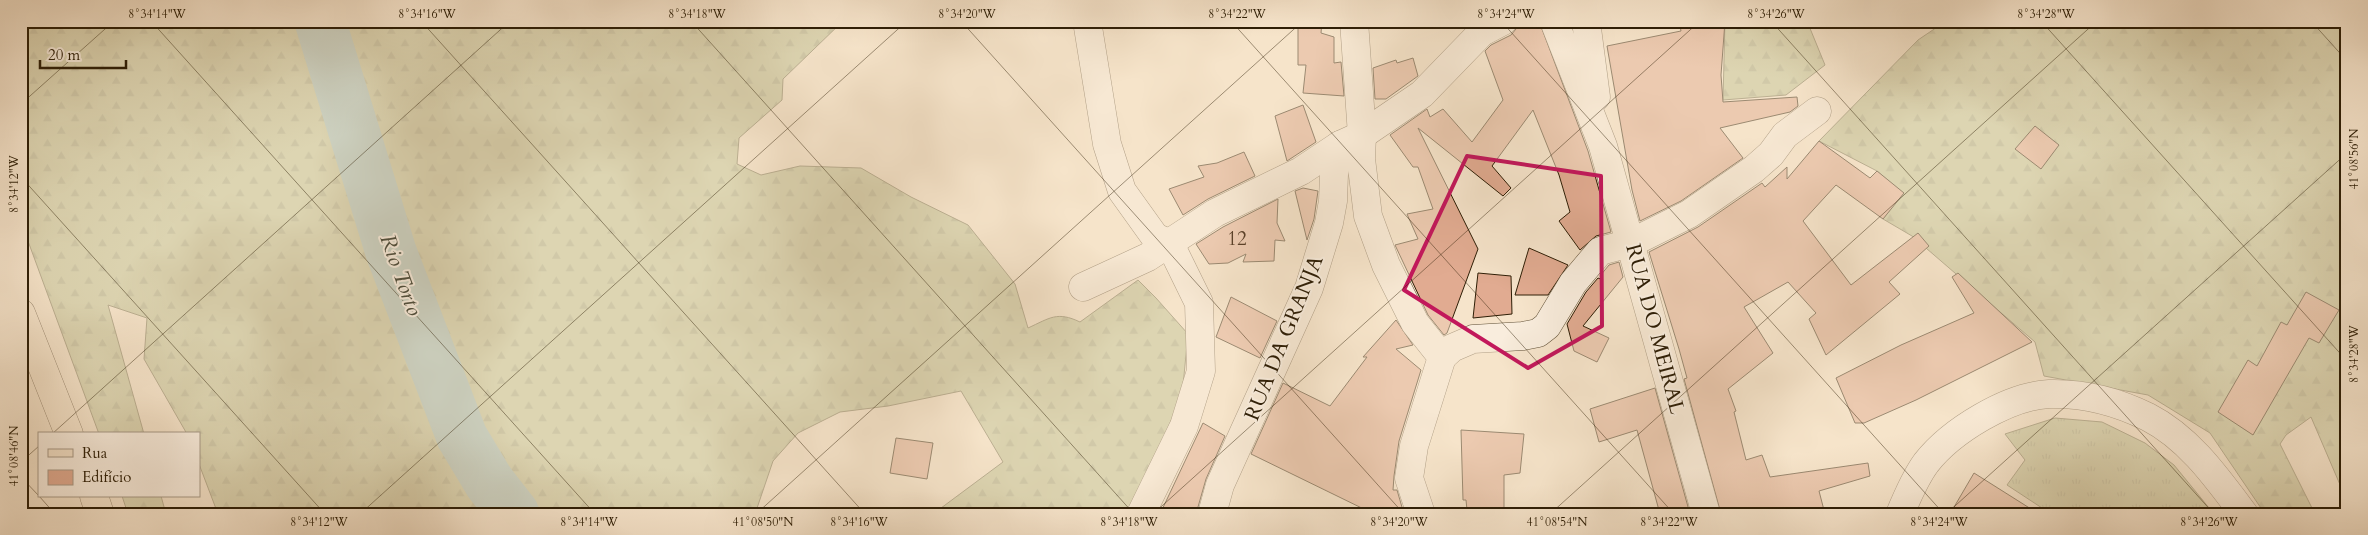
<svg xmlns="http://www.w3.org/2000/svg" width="2368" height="535" font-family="Cardo,serif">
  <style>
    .grass { fill: url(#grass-tufts); stroke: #76714e }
    .forest { fill: url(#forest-firs); stroke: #76714e }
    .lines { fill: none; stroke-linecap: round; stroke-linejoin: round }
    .river { stroke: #9dbeba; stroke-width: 51 }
    .building { fill: #e1ab91; stroke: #2e1e06 }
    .minor-casing { stroke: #605037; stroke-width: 29 }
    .major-casing { stroke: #2e1e06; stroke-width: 29 }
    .minor { stroke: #f9eddd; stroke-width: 28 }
    .major { stroke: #f6e4cb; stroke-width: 28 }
    .marked { fill: none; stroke: #c2185b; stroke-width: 4; stroke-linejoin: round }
    .ticks { fill: none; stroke: #2e1e06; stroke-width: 1; stroke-opacity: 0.45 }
    .labels { text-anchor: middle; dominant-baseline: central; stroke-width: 4; stroke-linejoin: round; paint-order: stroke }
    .number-label { font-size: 19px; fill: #5b4129 }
    .street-label { font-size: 21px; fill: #2e1e06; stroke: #f9eddd }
    .water-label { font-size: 22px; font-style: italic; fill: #4f4e3c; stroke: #f9eddd }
    .neatline { fill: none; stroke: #2e1e06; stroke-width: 2 }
    .ticks-label { font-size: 12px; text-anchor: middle; fill: #2e1e06 }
  </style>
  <defs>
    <pattern id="grass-tufts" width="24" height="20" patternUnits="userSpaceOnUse" patternTransform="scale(1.25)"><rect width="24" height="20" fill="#bec496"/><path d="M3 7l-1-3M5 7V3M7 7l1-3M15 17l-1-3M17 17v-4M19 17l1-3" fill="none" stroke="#a4a880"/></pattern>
    <pattern id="forest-firs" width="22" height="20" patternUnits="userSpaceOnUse" patternTransform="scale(1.25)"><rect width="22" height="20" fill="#bec496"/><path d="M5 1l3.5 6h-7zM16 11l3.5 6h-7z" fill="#a4a880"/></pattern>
  </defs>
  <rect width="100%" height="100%" fill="#f6e4cb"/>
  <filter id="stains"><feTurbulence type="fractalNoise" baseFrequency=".004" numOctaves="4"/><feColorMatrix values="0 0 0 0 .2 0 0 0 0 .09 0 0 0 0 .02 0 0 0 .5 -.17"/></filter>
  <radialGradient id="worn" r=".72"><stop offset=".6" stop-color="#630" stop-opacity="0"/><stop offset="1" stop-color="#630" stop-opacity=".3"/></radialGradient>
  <!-- grass -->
  <polygon class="grass" points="2055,418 2102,422 2145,443 2174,465 2214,514 2044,514 2042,508 2007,485 2025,460 2005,434"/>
  <!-- forest -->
  <g class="forest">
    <path d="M 21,21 L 843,21 L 783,79 L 782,100 L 739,138 L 737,164 L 761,175 L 800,166 L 861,168 L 911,197 L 968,225 L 1015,284 L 1028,328 C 1050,318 1057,311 1080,322 L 1138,280 L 1156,298 L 1188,334 L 1182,396 L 1130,514 L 933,514 L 1003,462 L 961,391 L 888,406 L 840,412 L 798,433 L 773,461 L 755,514 L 218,514 L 199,464 L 199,434 L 187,434 L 144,359 L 147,318 L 108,305 L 144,434 L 99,434 L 21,222 Z"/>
    <polygon points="1725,21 1807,21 1825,65 1786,95 1723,100"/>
    <polygon points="1946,21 2347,21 2347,501 2311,417 2286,435 2280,444 2315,514 2265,514 2210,433 2148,395 2044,376 2035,342 1912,236 1883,219 1903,193 1877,171 1819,141 1918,40"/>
    <polygon points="122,496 161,496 166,514 128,514"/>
  </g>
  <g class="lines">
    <!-- river -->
    <polyline class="river" points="320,21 391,252 462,437 489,482 514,514"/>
  </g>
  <!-- building -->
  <g class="building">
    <polygon points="1298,21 1322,21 1321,33 1334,37 1334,63 1341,62 1344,96 1303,93 1306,65 1298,65"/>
    <polygon points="1519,21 1539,21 1588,151 1611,232 1596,236 1580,250 1559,221 1570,212 1559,175 1533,110 1492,166 1511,188 1503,196 1418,128 1478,249 1447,333 1444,335 1428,315 1395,245 1418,239 1407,214 1433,209 1418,167 1413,167 1390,135 1427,109 1430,117 1443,109 1472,142 1503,100 1485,51 1491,45 1511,35 1516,29"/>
    <polygon points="1679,21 1725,21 1721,75 1723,102 1797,97 1798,106 1790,112 1720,128 1743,158 1681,201 1640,221 1632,190 1607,46 1681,31"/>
    <polygon points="1413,58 1418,76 1386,99 1375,99 1373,68 1396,60 1397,63"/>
    <polygon points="1303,105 1316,142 1287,161 1275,116"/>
    <polygon points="2035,126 2059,145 2041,169 2015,149"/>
    <polygon points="1819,141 1870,178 1877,171 1904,193 1883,219 1836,185 1803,221 1851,285 1918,233 1929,246 1889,282 1900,294 1826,355 1809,319 1816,313 1788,282 1744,307 1773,353 1728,389 1736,411 1734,412 1746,460 1762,455 1770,477 1868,463 1870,476 1819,491 1825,514 1721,514 1684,379 1687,378 1679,349 1649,252 1698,227 1762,183 1765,187 1787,167 1787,179"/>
    <polygon points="1244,152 1255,176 1208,199 1183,215 1169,189 1204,177 1198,166 1217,163"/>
    <polygon points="1303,188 1318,191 1314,219 1307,240 1295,191"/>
    <polygon points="1278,199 1277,223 1285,241 1275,240 1274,261 1243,262 1246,254 1228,263 1209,264 1196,244 1223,227"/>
    <polygon points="1529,248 1568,265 1548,295 1515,295"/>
    <polygon points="1619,262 1623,277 1583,326 1609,338 1597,362 1574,351 1567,324 1586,292 1598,278 1603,280 1600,276 1609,265"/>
    <polygon points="1478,273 1511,276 1512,314 1473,318"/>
    <polygon points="1958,273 2032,342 1916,400 1864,423 1855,423 1836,378 1901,345 1974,313 1952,277"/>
    <polygon points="2306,292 2339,310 2319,343 2309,338 2253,435 2218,412 2248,360 2257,366 2281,322 2287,325"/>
    <polygon points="1231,297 1277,321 1260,358 1216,337"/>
    <polygon points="1396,320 1413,345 1396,349 1421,370 1399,441 1394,476 1393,490 1397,490 1404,514 1374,514 1251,454 1283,383 1330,406 1367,357 1363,357"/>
    <polygon points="1655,388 1690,514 1660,514 1637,430 1599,442 1590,409"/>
    <polygon points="1203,423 1225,436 1206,479 1196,514 1160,514"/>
    <polygon points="1461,430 1524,434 1520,473 1504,475 1504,514 1472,514 1472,511 1467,510 1466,500 1463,500"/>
    <polygon points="896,438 933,443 927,479 890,473"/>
    <polygon points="1974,473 2039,514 1950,514"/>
  </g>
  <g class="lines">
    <defs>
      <g id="minor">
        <polyline points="1087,21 1107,144 1122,191 1155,237 1170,244 1199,303 1201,371 1184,426 1141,514"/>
        <polyline points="1354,21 1362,135 1361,159 1368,216 1386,265 1415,323 1442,357 1414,446 1409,478 1421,514"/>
        <polyline points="1554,21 1603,146 1706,514"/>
        <polyline points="1586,21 1596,97"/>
        <polyline points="1083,287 1148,257 1215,213 1301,171 1340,145"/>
        <polyline points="1442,357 1452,348 1473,339 1523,336 1538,333 1547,326 1573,283 1600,251 1631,243 1689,214 1754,169 1771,154 1785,135 1817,111"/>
        <polyline points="1212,514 1220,485 1309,288 1329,223 1333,201 1334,174 1340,145 1362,135 1422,94 1482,32 1503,21"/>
        <path d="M 1900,514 C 1907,497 1915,478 1926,463 C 1951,431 2008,396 2049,394 C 2083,393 2118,402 2148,417 C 2189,438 2217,478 2244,514"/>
      </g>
      <g id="major">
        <polyline points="21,313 69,434"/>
        <polyline points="94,496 100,514"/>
      </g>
    </defs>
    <!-- minor casing -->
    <use href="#minor" class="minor-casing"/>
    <!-- major casing -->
    <use href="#major" class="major-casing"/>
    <!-- minor -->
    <use href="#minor" class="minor"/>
    <!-- major -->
    <use href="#major" class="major"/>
  </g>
  <!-- marked area -->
  <path d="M0 0H2368V535H0ZM 1467,156 L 1601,176 L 1602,326 L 1528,368 L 1404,290 Z" fill="#f6e4cb" fill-opacity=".55" fill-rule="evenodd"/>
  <path class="marked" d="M 1467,156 L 1601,176 L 1602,326 L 1528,368 L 1404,290 Z"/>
  <!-- ticks -->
  <path class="ticks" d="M 151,21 L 595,514M 421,21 L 865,514M 691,21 L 1134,514M 961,21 L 1404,514M 1231,21 L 1674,514M 1501,21 L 1944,514M 1771,21 L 2214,514M 2041,21 L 2347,361M 2311,21 L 2347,61M 21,104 L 114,21M 21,177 L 325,514M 52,434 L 510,21M 21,462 L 39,446M 21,477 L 39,496M 39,496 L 55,514M 360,514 L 907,21M 756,514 L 1303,21M 1153,514 L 1700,21M 1550,514 L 2097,21M 1946,514 L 2347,153M 2343,514 L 2347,510"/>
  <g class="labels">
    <!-- number labels -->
    <g class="number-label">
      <text x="1237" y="239">12</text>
    </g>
    <!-- street labels -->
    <g class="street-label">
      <text transform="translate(1655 329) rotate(75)">RUA DO MEIRAL</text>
      <text transform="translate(1284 338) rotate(-68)">RUA DA GRANJA</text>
    </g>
    <!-- water labels -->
    <g class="water-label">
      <text transform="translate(401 275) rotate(70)">Rio Torto</text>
    </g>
  </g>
  <!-- margin -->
  <rect width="2368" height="535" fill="none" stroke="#f6e4cb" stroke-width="55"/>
  <!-- legend -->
  <rect x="38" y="432" width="162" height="65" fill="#f9eddd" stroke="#a89a87"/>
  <rect x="48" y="449" width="25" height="8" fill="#f6e4cb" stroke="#a89a87"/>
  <text x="82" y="458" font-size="15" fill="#2e1e06">Rua</text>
  <rect x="48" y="470" width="25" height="15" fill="#e1ab91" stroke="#a89a87"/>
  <text x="82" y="482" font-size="15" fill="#2e1e06">Edifício</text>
  <!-- scale -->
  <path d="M40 60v8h86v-8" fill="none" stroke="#2e1e06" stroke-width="2.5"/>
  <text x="48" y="60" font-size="15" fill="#2e1e06" stroke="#f9eddd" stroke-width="4" paint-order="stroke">20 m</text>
  <rect x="28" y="28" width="2312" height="480" class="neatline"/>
  <g class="ticks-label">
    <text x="157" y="18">8°34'14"W</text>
    <text x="427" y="18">8°34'16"W</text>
    <text x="697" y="18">8°34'18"W</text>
    <text x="967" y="18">8°34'20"W</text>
    <text x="1237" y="18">8°34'22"W</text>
    <text x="1506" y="18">8°34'24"W</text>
    <text x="1776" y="18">8°34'26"W</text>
    <text x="2046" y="18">8°34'28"W</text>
    <text transform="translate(2354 159) rotate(-90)" y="4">41°08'56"N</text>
    <text transform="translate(14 184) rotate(-90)" y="4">8°34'12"W</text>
    <text transform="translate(2354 354) rotate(-90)" y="4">8°34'28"W</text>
    <text transform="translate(14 456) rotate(-90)" y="4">41°08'46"N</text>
    <text x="319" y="526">8°34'12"W</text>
    <text x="589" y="526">8°34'14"W</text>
    <text x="763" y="526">41°08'50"N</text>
    <text x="859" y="526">8°34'16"W</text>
    <text x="1129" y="526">8°34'18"W</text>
    <text x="1399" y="526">8°34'20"W</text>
    <text x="1557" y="526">41°08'54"N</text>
    <text x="1669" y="526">8°34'22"W</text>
    <text x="1939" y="526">8°34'24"W</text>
    <text x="2209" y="526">8°34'26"W</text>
  </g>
  <rect width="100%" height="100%" filter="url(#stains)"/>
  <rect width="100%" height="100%" fill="url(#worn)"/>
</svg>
